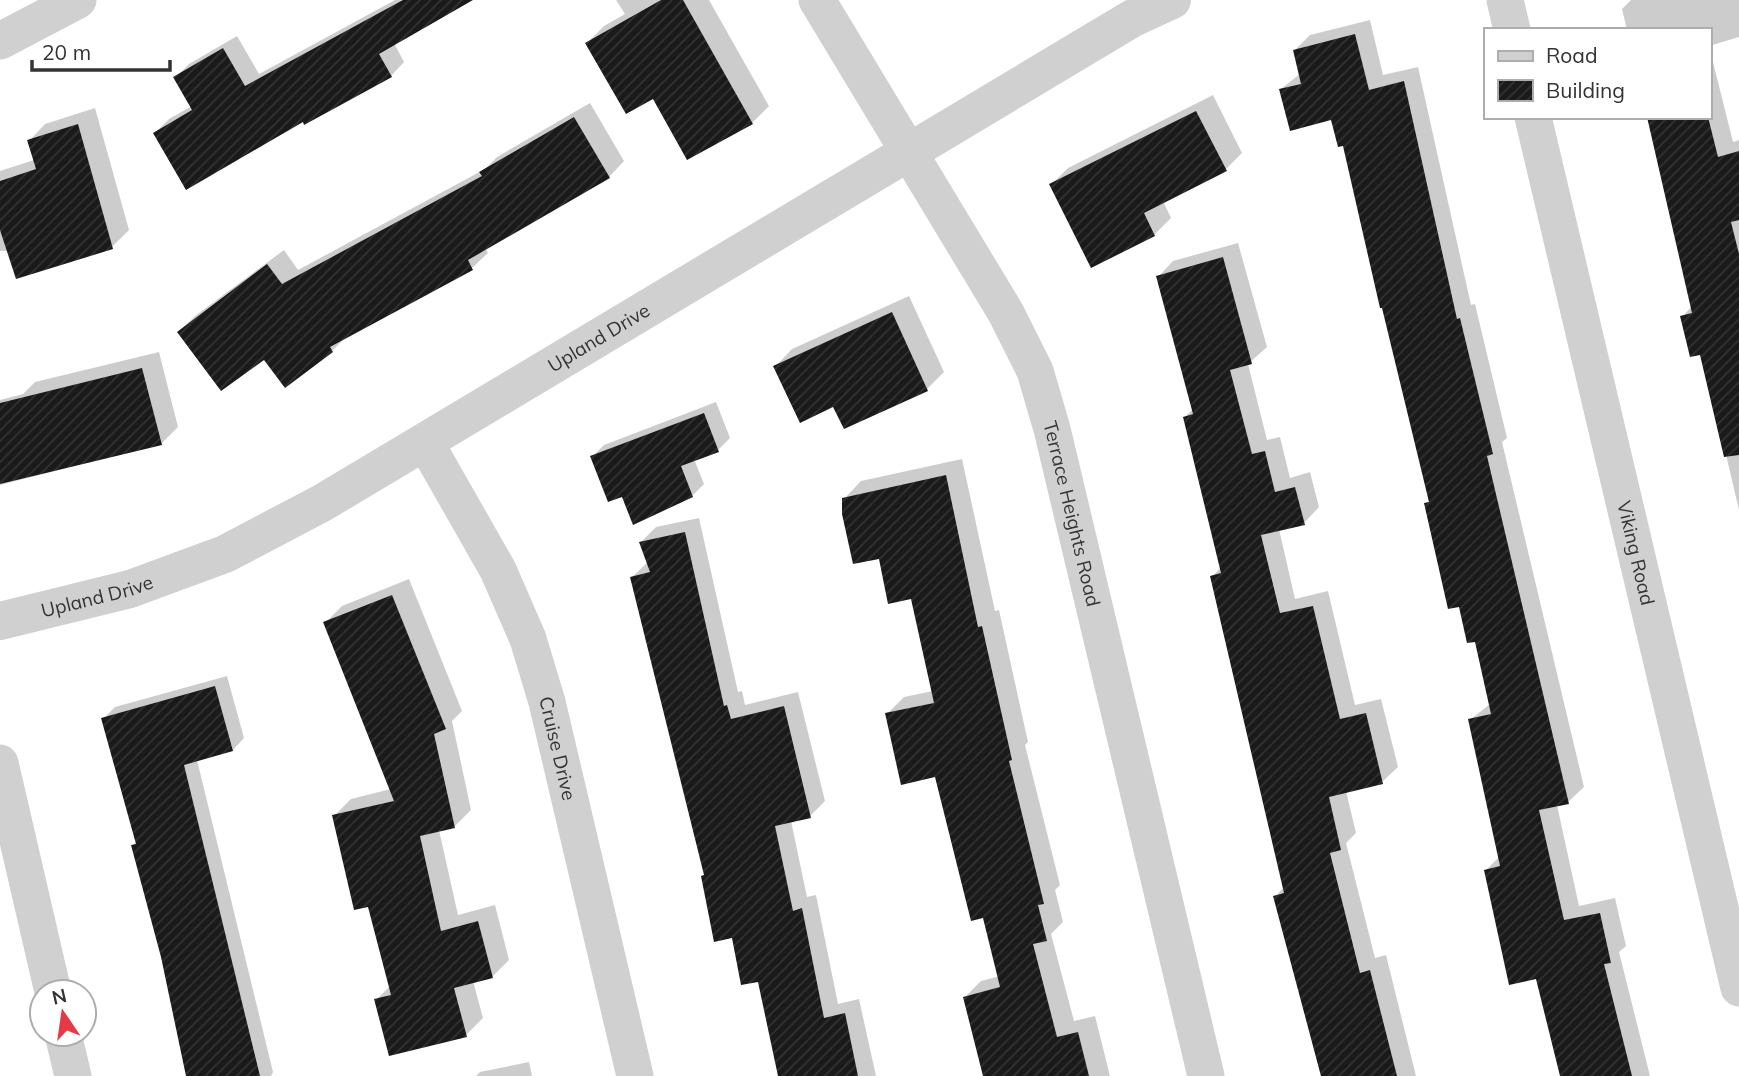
<svg xmlns="http://www.w3.org/2000/svg" width="1739" height="1076" font-family="Mulish,sans-serif">
  <style>
    .shadow { fill: #0003 }
    .building { fill: url(#building-hatch) }
    .lines { fill: none; stroke-linecap: round; stroke-linejoin: round }
    .minor { stroke: #d0d0d0; stroke-width: 37 }
    .tertiary { stroke: #d0d0d0; stroke-width: 38 }
    .labels { text-anchor: middle; dominant-baseline: central; stroke-width: 7; stroke-linejoin: round; paint-order: stroke }
    .street-label { font-size: 19px; fill: #333; stroke: #fff }
  </style>
  <defs>
    <pattern id="building-hatch" width="6" height="6" patternUnits="userSpaceOnUse" patternTransform="scale(1.75)"><rect width="6" height="6" fill="#1a1a1a"/><path d="M-1 1l2-2M0 6l6-6M5 7l2-2" fill="none" stroke="#333"/></pattern>
  </defs>
  <rect width="100%" height="100%" fill="#fff"/>
  <!-- shadow -->
  <g class="shadow">
    <polygon points="395,0 470,0 394,43 404,62 391,76 303,120 155,133 169,119 192,106 175,78 189,64 237,36 259,74"/>
    <polygon points="616,0 709,0 769,106 752,123 653,97 587,43 604,26 625,14"/>
    <polygon points="1631,0 1739,0 1739,37 1709,46 1733,142 1739,140 1739,510 1702,353 1682,317 1692,306 1649,117 1709,117 1709,30 1627,30 1622,9"/>
    <polygon points="1370,20 1383,75 1418,67 1471,305 1475,304 1507,438 1502,442 1584,787 1568,802 1557,805 1579,906 1615,898 1626,946 1619,952 1650,1076 1561,1076 1537,977 1486,870 1500,856 1470,720 1490,704 1476,640 1460,605 1426,504 1430,500 1344,143 1333,118 1281,89 1301,73 1295,50 1310,35"/>
    <polygon points="1213,95 1242,153 1225,170 1163,201 1171,218 1154,235 1092,266 1051,185 1068,168"/>
    <polygon points="590,103 624,161 609,177 485,248 488,253 472,268 347,336 332,351 264,357 179,332 195,316 284,250 298,270 485,169 497,157"/>
    <polygon points="95,108 129,230 112,247 0,251 0,171 34,160 29,141 45,124"/>
    <polygon points="1238,243 1267,347 1248,364 1267,440 1280,437 1290,478 1310,472 1319,507 1304,523 1279,529 1295,599 1328,591 1355,705 1381,699 1398,767 1382,782 1346,791 1356,833 1346,843 1375,958 1386,955 1416,1076 1321,1076 1275,897 1284,887 1212,577 1221,567 1185,417 1193,409 1158,277 1173,261"/>
    <polygon points="909,296 944,372 927,389 834,405 776,366 792,349"/>
    <polygon points="159,352 178,427 161,444 0,485 0,400 23,394 35,382"/>
    <polygon points="716,402 730,438 718,450 694,459 704,484 692,496 623,494 592,457 604,445"/>
    <polygon points="962,459 995,611 999,610 1028,742 1025,745 1060,885 1055,890 1063,922 1051,934 1074,1021 1095,1016 1110,1076 985,1076 964,998 981,981 1000,976 985,916 937,775 887,714 904,697 933,691 912,597 880,557 844,499 861,481"/>
    <polygon points="699,518 738,692 742,691 745,705 798,692 825,801 810,816 791,821 807,897 816,895 838,1004 859,999 876,1076 780,1076 759,980 733,936 705,874 632,577 648,562 641,542 656,527"/>
    <polygon points="409,579 462,711 452,721 471,810 454,827 439,830 458,915 495,905 509,960 492,977 473,981 483,1018 466,1035 376,1000 390,986 369,905 334,816 351,799 391,789 325,623 342,606"/>
    <polygon points="227,676 244,738 233,750 197,760 273,1072 271,1076 188,1076 162,956 133,846 137,841 103,719 115,707"/>
    <polygon points="529,1062 532,1076 476,1076 480,1072"/>
  </g>
  <!-- building -->
  <g class="building">
    <polygon points="403,0 473,0 379,54 392,77 304,125 303,122 186,190 153,133 192,110 173,77 223,48 245,86"/>
    <polygon points="661,0 683,0 753,124 687,160 653,99 626,114 585,43"/>
    <polygon points="1355,34 1369,90 1404,81 1457,319 1460,318 1493,454 1487,456 1569,804 1539,810 1564,920 1600,913 1611,963 1604,964 1632,1076 1560,1076 1536,979 1509,985 1484,870 1500,866 1468,719 1491,714 1475,642 1467,643 1459,607 1448,609 1424,503 1429,502 1382,308 1380,308 1343,146 1338,147 1331,120 1290,131 1279,89 1301,84 1293,50"/>
    <polygon points="1196,111 1227,171 1144,213 1155,236 1091,268 1049,184"/>
    <polygon points="574,117 610,178 468,260 473,270 330,347 333,352 285,388 264,360 221,391 177,332 267,264 282,284 482,176 479,172"/>
    <polygon points="1647,117 1708,117 1718,157 1739,151 1739,220 1731,222 1739,254 1739,455 1724,457 1700,355 1690,357 1680,316 1692,313"/>
    <polygon points="78,124 113,249 16,279 0,230 0,181 36,169 27,140"/>
    <polygon points="1223,257 1252,364 1230,370 1252,454 1265,451 1275,492 1295,487 1305,525 1261,535 1280,613 1313,606 1340,719 1366,713 1383,784 1329,797 1341,850 1330,853 1360,973 1370,970 1397,1076 1321,1076 1273,896 1284,893 1210,576 1221,573 1183,417 1193,414 1156,276"/>
    <polygon points="892,312 928,391 844,429 833,407 800,423 773,366"/>
    <polygon points="142,368 162,445 0,484 0,403"/>
    <polygon points="704,413 719,452 681,466 693,497 633,525 622,497 608,502 590,456"/>
    <polygon points="946,475 978,627 982,626 1012,760 1009,761 1044,904 1038,905 1047,941 1033,944 1057,1037 1078,1032 1089,1076 983,1076 963,997 1000,987 983,918 971,921 935,777 901,785 885,713 934,703 911,599 888,604 879,559 853,564 842,514 842,498"/>
    <polygon points="685,532 724,706 727,705 731,719 784,706 811,818 775,826 793,911 802,908 824,1018 845,1013 858,1076 778,1076 758,982 741,985 732,938 714,942 701,876 704,875 630,577 650,572 639,542"/>
    <polygon points="392,595 446,729 434,734 455,828 420,836 441,931 478,921 493,978 454,988 467,1037 389,1056 374,999 391,995 368,907 354,910 332,815 394,801 323,622"/>
    <polygon points="215,686 233,751 184,765 260,1076 186,1076 161,957 131,845 136,844 101,718"/>
  </g>
  <g class="lines">
    <!-- minor -->
    <g class="minor">
      <path id="s1" d="M 817,0 L 1006,313 L 1035,371 L 1052,429 L 1206,1076"/>
      <polyline points="1505,0 1512,30"/>
      <polyline points="0,41 78,0"/>
      <path id="s2" d="M 1533,117 L 1739,988"/>
      <path id="s3" d="M 425,442 L 498,570 L 528,639 L 547,702 L 635,1076"/>
      <polyline points="0,763 53,992"/>
      <polyline points="63,1034 73,1076"/>
    </g>
    <!-- tertiary -->
    <path class="tertiary" id="s4" d="M 0,621 L 130,589 L 225,554 L 322,503 L 1133,18 L 1172,0"/>
  </g>
  <g class="labels">
    <!-- street labels -->
    <g class="street-label">
      <text stroke="none"><textPath href="#s4" startOffset="667">Upland Drive</textPath></text>
      <text stroke="none"><textPath href="#s1" startOffset="578">Terrace Heights Road</textPath></text>
      <text stroke="none"><textPath href="#s2" startOffset="448">Viking Road</textPath></text>
      <text stroke="none"><textPath href="#s4" startOffset="100">Upland Drive</textPath></text>
      <text stroke="none"><textPath href="#s3" startOffset="336">Cruise Drive</textPath></text>
    </g>
  </g>
  <!-- legend -->
  <rect x="1484" y="28" width="228" height="91" fill="#ffffff" stroke="#adadad" stroke-width="2"/>
  <rect x="1498" y="51" width="35" height="10" fill="#d0d0d0" stroke="#adadad" stroke-width="2"/>
  <text x="1546" y="63" font-size="21" fill="#333333">Road</text>
  <rect x="1498" y="80" width="35" height="21" fill="url(#building-hatch)" stroke="#adadad" stroke-width="2"/>
  <text x="1546" y="98" font-size="21" fill="#333333">Building</text>
  <!-- north arrow -->
  <g transform="translate(63 1013) rotate(347)"><circle r="33" fill="#ffffff" stroke="#adadad" stroke-width="2"/>
  <path d="M0-5L12 26L0 18L-12 26Z" fill="#e63946"/>
  <text y="-10" font-size="19" font-weight="bold" text-anchor="middle" fill="#333333">N</text>
  </g>
  <!-- scale -->
  <path d="M32 60v10h138v-10" fill="none" stroke="#333333" stroke-width="3.5"/>
  <text x="42" y="60" font-size="21" fill="#333333" stroke="#ffffff" stroke-width="5" paint-order="stroke">20 m</text>
</svg>
